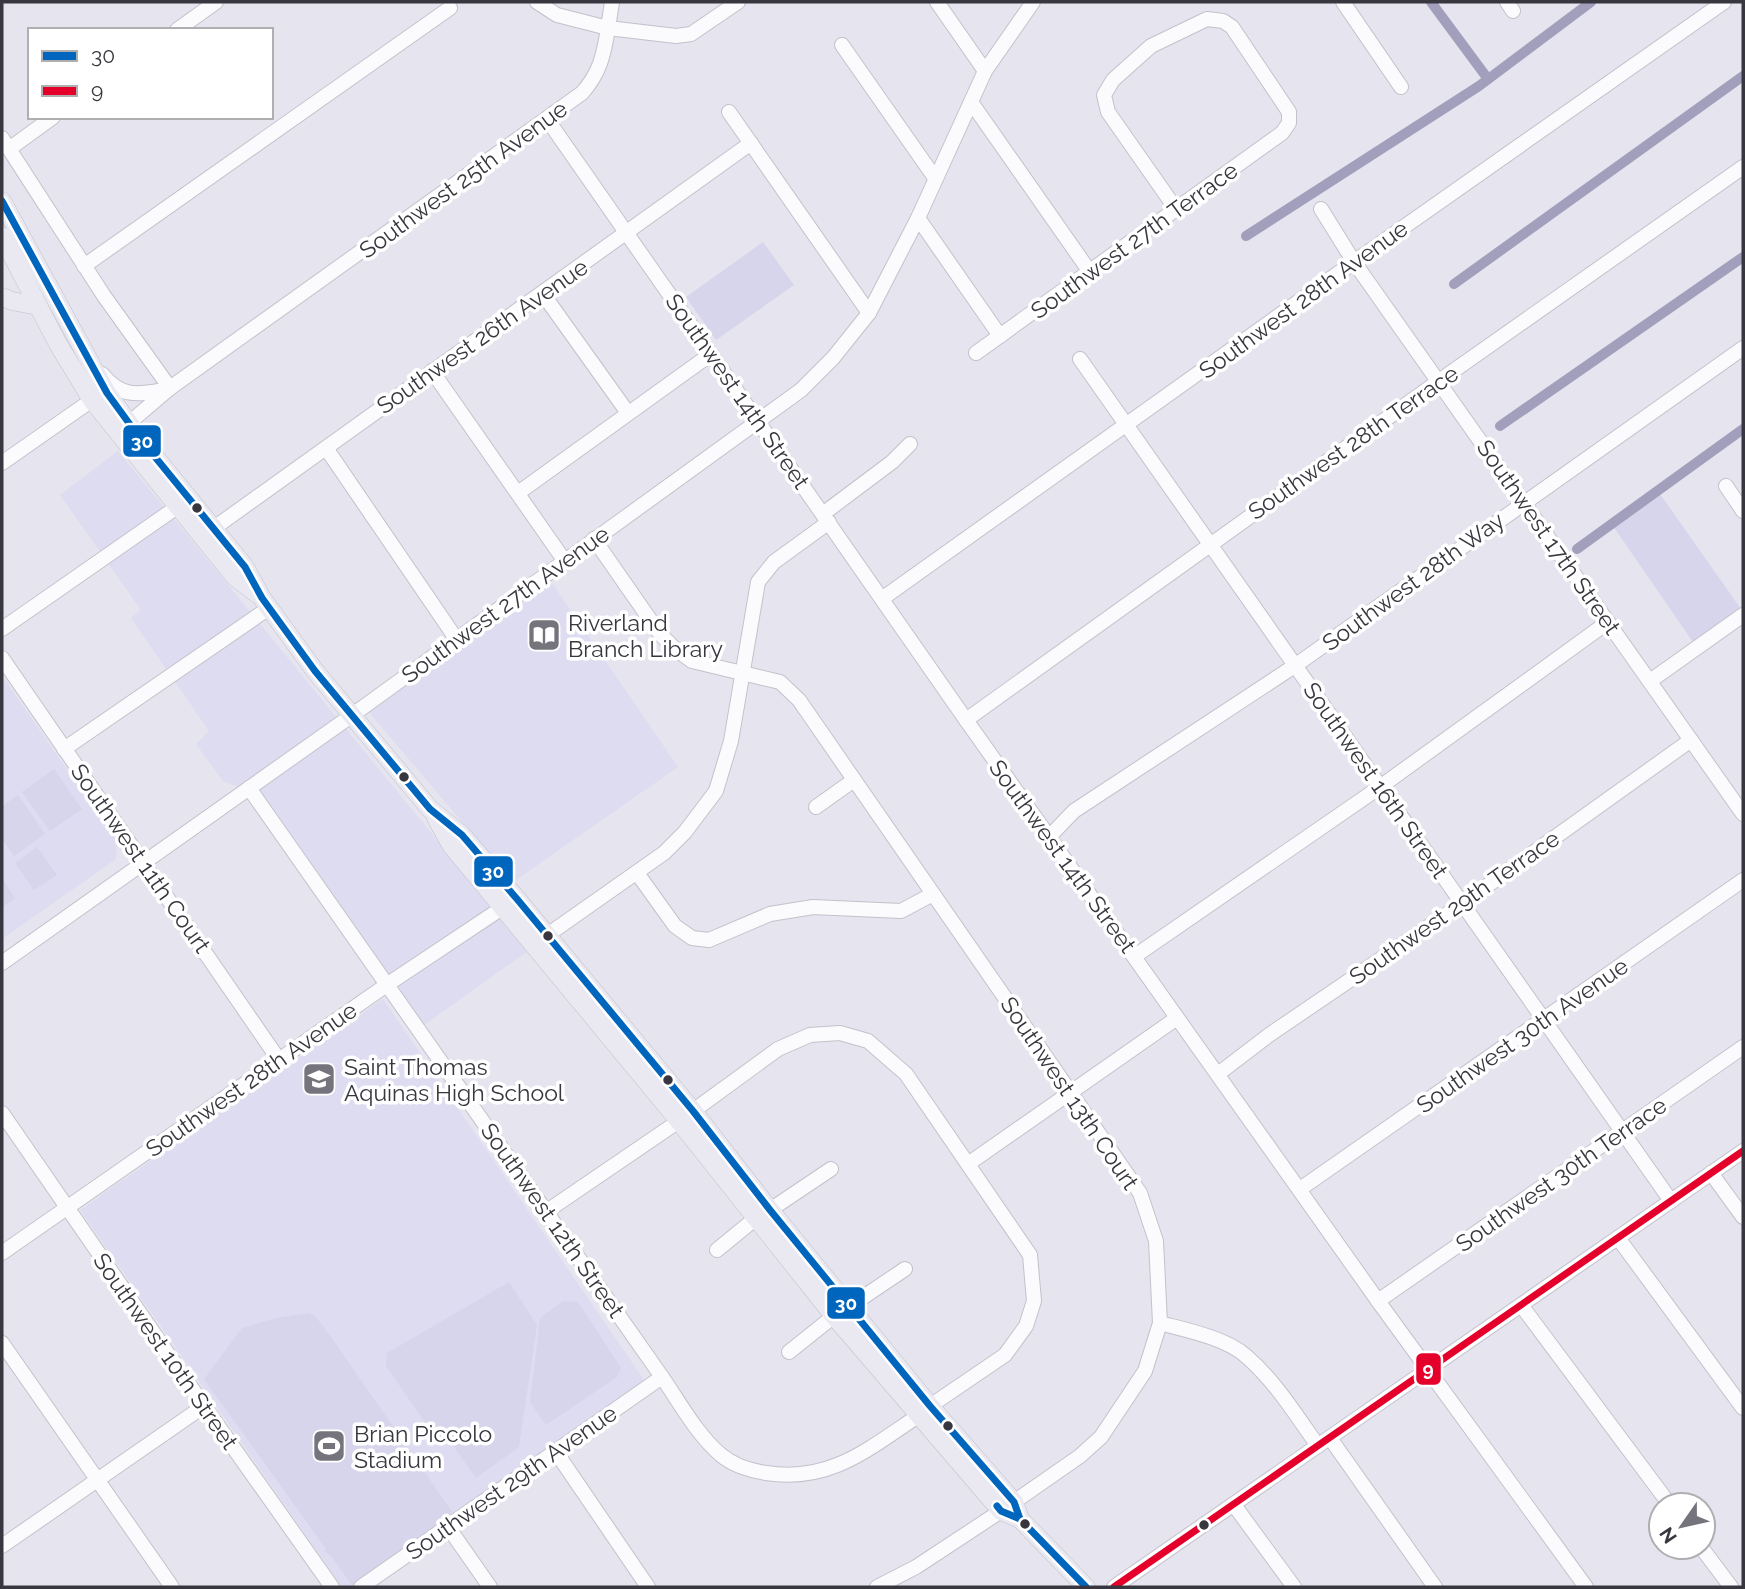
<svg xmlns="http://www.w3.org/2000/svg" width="1745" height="1589" font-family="Raleway,sans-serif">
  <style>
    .built { fill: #dedcf0 }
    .green { fill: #d6d5eb }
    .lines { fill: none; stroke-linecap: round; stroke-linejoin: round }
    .canal { stroke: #a19fbb; stroke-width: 10 }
    .minor-casing { stroke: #c3c2cb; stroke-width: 16 }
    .major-casing { stroke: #c2c2c8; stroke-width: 19 }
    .minor { stroke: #fbfbfd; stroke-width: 14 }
    .major { stroke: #eae9f2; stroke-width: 18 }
    .bus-1-casing { stroke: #fff; stroke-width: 12 }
    .bus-2-casing { stroke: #fff; stroke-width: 12 }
    .bus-1 { stroke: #0065bd; stroke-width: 7 }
    .bus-2 { stroke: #e4002b; stroke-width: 7 }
    .bus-dot { fill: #38373f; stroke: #fff; stroke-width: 2.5 }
    .labels { text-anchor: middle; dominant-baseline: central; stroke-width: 7; stroke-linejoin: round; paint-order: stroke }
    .street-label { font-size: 23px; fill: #38373f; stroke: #fff }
    .poi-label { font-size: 23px; fill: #38373f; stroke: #fff; text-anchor: start }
    .line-badge { stroke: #fff; stroke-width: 2.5 }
    .badge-label { font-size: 19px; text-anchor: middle; font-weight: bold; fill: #fff }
  </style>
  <rect width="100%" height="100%" fill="#e5e4ef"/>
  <!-- built -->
  <g class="built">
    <polygon points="118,451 528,951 424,1025 265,797 223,781 196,744 209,731 131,618 141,610 60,495"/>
    <polygon points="552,583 678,767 513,882 369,712"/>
    <polygon points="2,676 117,841 116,859 2,939"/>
    <polygon points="383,999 644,1380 350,1587 342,1587 80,1210"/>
  </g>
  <!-- green -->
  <g class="green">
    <polygon points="763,242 794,285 716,340 686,297"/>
    <polygon points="1660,494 1741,609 1693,642 1613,526"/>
    <polygon points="54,769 82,809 50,831 22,792"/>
    <polygon points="18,795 45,834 14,856 2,839 2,806"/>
    <polygon points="37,847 57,875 34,890 15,863"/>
    <polygon points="2,878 15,898 2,908"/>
    <polygon points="509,1282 537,1325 519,1447 476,1478 446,1436 424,1421 386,1366 387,1353"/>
    <polygon points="563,1301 578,1302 621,1368 617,1377 546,1425 530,1402 540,1318"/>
    <polygon points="309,1313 316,1317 329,1334 453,1513 352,1585 331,1556 324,1551 326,1549 204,1379 242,1328 276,1318"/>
  </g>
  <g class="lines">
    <!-- canal -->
    <g class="canal">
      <polyline points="1431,2 1488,79"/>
      <polyline points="1246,236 1479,86 1591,2"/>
      <polyline points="1454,284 1743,76"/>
      <polyline points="1500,426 1743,257"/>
      <polyline points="1577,549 1743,429"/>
    </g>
    <defs>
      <g id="minor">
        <polyline points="537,2 557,15 608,28 612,2"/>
        <polyline points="937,2 985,71"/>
        <polyline points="1343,2 1401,87"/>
        <polyline points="1507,2 1513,11"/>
        <polyline points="177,30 216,2"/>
        <polyline points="842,45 935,178"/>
        <polyline points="971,102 1090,272"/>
        <polyline points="729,112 869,313"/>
        <polyline points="547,119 966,720 1378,1301 1586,1587"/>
        <polyline points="2,138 104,296 170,388"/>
        <polyline points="9,149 53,117"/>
        <polyline points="1321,209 1354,262 1743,814"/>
        <polyline points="918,218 1000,336"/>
        <polyline points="84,266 450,8"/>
        <polyline points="543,294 628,413"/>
        <polyline points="976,353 1282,133 1289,123 1289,112 1232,27 1223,21 1207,19 1151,46 1113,80 1104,95 1108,112 1176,209"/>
        <polyline points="1080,359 1671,1201"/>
        <polyline points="432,371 564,560"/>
        <path d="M 102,374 C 123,400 140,394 169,389"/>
        <path d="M 129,423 L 170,388 L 582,93 C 600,73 604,54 608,28 L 676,36 L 691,34 L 738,2"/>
        <polyline points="326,448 457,640"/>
        <polyline points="2,463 92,400"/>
        <polyline points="1726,486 1743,511"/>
        <polyline points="518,493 711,354"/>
        <polyline points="824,513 892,462 910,444"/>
        <polyline points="214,528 751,143"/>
        <path d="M 594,539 L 660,634 L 674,648 L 692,661 L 780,682 L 799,700 L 1140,1193 L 1156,1241 L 1160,1323 C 1186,1330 1226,1338 1246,1356 C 1275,1381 1296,1415 1318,1446"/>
        <polyline points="883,598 1354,262 1724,2"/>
        <polyline points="2,629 177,507"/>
        <polyline points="2,658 279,1060"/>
        <polyline points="1650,681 1743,615"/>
        <polyline points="966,720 1439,381 1743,167"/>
        <polyline points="64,749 269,608"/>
        <path d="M 249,788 L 662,1377 C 680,1403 697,1435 721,1455 C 733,1465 751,1471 766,1473 C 830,1483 868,1449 918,1416"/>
        <polyline points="816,807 854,780"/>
        <polyline points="1049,837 1074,811 1296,665 1743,348"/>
        <polyline points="637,873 675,926 692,938 709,940 770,914 813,907 901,911 933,894"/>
        <polyline points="546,936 664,853 685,832 716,791 731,741 758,582 774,562 829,522"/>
        <polyline points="1135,956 1380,787 1608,622"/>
        <polyline points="2,963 351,716 801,390 833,358 869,313 918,218 985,71 1033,2"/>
        <polyline points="1218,1074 1269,1035 1463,903 1691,740"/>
        <polyline points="693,1111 778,1049 810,1035 840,1033 868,1041 906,1074 1030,1255 1034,1301 1026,1326 1005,1355 930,1406"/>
        <polyline points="2,1113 204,1406 332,1587"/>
        <polyline points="968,1164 1177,1018"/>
        <polyline points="1711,1173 1743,1217"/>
        <polyline points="1300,1189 1743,880"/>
        <polyline points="770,1210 831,1169"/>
        <polyline points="547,1211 679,1121"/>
        <polyline points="1618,1238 1743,1408"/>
        <polyline points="717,1250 756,1218"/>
        <polyline points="2,1253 388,984 502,908"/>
        <polyline points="1378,1301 1743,1047"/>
        <polyline points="1521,1305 1670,1505"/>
        <polyline points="850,1306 905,1269"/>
        <polyline points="2,1343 172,1587"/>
        <polyline points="789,1352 834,1316"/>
        <polyline points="1330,1438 1435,1587"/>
        <polyline points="556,1452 648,1587"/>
        <polyline points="1014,1502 1080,1456 1101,1437 1145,1371 1160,1323"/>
        <polyline points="1234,1505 1294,1587"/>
        <polyline points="448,1527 490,1587"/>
        <polyline points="2,1546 204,1406"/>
        <polyline points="1701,1547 1731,1587"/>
        <polyline points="361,1587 662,1377"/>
        <polyline points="877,1587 916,1567 1001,1511"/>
        <polyline points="1114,1587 1743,1151"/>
      </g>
      <g id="major">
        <polyline points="2,201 107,393 142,441 245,567 262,598 315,671 430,809 462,835 517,899 693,1111 770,1210 930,1406 1014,1502 1020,1519"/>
        <polyline points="2,236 58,344 92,400 235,577 256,593"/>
        <polyline points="5,298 12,301 38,306"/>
        <polyline points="436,818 451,845 679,1121 834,1316 1001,1511 1020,1519 1086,1587"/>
      </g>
    </defs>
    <!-- minor casing -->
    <use href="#minor" class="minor-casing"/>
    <!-- major casing -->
    <use href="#major" class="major-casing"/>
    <!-- minor -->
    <use href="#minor" class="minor"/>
    <!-- major -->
    <use href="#major" class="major"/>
    <defs>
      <g id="bus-1">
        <polyline points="2,201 107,393 142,441 245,567 262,598 315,671 430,809 462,835 517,899 693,1111 770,1210 930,1406 1014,1502 1020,1519"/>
        <polyline points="997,1506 1001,1511 1020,1519 1086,1587"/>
      </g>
      <polyline id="bus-2" points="1114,1587 1743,1151"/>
    </defs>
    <!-- bus-1 casing -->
    <use href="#bus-1" class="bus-1-casing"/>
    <!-- bus-2 casing -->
    <use href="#bus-2" class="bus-2-casing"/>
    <!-- bus-1 -->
    <use href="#bus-1" class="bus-1"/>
    <!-- bus-2 -->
    <use href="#bus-2" class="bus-2"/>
  </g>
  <!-- icons -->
  <defs>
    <symbol id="library-square" viewBox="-11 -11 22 22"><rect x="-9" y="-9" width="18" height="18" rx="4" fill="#75747d" stroke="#fff"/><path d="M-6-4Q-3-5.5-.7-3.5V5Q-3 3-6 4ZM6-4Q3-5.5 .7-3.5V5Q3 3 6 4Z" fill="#fff"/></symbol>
    <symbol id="school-square" viewBox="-11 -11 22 22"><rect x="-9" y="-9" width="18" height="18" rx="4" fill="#75747d" stroke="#fff"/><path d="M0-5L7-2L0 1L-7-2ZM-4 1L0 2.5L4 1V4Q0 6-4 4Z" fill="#fff"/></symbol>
    <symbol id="stadium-square" viewBox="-11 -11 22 22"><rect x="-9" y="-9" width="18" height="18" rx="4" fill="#75747d" stroke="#fff"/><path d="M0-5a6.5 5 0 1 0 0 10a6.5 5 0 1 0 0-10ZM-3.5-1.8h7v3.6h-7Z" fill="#fff"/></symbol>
  </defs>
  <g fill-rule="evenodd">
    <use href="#library-square" x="525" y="616" width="38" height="38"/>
    <use href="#school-square" x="300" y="1060" width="38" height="38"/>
    <use href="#stadium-square" x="310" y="1427" width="38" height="38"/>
  </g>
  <!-- markers -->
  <g class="bus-dot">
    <circle cx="197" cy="508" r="6"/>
    <circle cx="404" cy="777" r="6"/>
    <circle cx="548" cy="936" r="6"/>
    <circle cx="668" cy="1080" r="6"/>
    <circle cx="948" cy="1426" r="6"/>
    <circle cx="1025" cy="1524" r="6"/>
    <circle cx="1204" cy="1525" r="6"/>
  </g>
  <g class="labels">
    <!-- street labels -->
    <g class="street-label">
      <text transform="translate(463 179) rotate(-36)">Southwest 25th Avenue</text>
      <text transform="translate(1134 240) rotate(-36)">Southwest 27th Terrace</text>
      <text transform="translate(1303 299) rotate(-36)">Southwest 28th Avenue</text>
      <text transform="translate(482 336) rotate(-35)">Southwest 26th Avenue</text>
      <text transform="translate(738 391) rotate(55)">Southwest 14th Street</text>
      <text transform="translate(1353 442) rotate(-35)">Southwest 28th Terrace</text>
      <text transform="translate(1549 537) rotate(55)">Southwest 17th Street</text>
      <text transform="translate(1413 581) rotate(-36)">Southwest 28th Way</text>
      <text transform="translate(505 604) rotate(-36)">Southwest 27th Avenue</text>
      <text transform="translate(1376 780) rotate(55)">Southwest 16th Street</text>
      <text transform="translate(1063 856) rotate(54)">Southwest 14th Street</text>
      <text transform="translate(141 858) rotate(55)">Southwest 11th Court</text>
      <text transform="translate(1454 907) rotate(-35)">Southwest 29th Terrace</text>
      <text transform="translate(1522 1035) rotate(-35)">Southwest 30th Avenue</text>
      <text transform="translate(251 1079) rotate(-35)">Southwest 28th Avenue</text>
      <text transform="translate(1070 1093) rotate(56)">Southwest 13th Court</text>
      <text transform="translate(1561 1174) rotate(-35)">Southwest 30th Terrace</text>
      <text transform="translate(553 1220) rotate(55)">Southwest 12th Street</text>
      <text transform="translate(166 1351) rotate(55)">Southwest 10th Street</text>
      <text transform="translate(511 1482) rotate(-35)">Southwest 29th Avenue</text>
    </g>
    <!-- poi labels -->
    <g class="poi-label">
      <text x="568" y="622">Riverland<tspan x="568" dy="26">Branch Library</tspan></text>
      <text x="344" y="1066">Saint Thomas<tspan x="344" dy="26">Aquinas High School</tspan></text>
      <text x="354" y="1433">Brian Piccolo<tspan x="354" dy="26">Stadium</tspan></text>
    </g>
  </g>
  <g class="line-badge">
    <rect x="122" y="424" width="40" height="34" rx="7" fill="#0065bd"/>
    <rect x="473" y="855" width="41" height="33" rx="7" fill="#0065bd"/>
    <rect x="826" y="1286" width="40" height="34" rx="7" fill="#0065bd"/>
    <rect x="1415" y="1352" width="27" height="34" rx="7" fill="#e4002b"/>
  </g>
  <g class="badge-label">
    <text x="142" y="448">30</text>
    <text x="493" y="878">30</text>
    <text x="846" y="1310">30</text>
    <text x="1428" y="1376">9</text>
  </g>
  <!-- border -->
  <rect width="1745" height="1589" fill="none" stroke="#38373f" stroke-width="7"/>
  <!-- legend -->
  <rect x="28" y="28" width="245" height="91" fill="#ffffff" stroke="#afafb2" stroke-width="2"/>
  <rect x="42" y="51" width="35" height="10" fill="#0065bd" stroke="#afafb2" stroke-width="2"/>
  <text x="91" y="63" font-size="21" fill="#38373f">30</text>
  <rect x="42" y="86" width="35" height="10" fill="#e4002b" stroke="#afafb2" stroke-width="2"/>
  <text x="91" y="98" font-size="21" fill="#38373f">9</text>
  <!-- north arrow -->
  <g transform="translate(1682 1526) rotate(236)"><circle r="33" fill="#ffffff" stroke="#afafb2" stroke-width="2"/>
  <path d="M0-5L12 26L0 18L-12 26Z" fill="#75747d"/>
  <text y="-10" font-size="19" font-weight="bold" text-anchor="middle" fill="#38373f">N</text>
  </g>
</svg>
